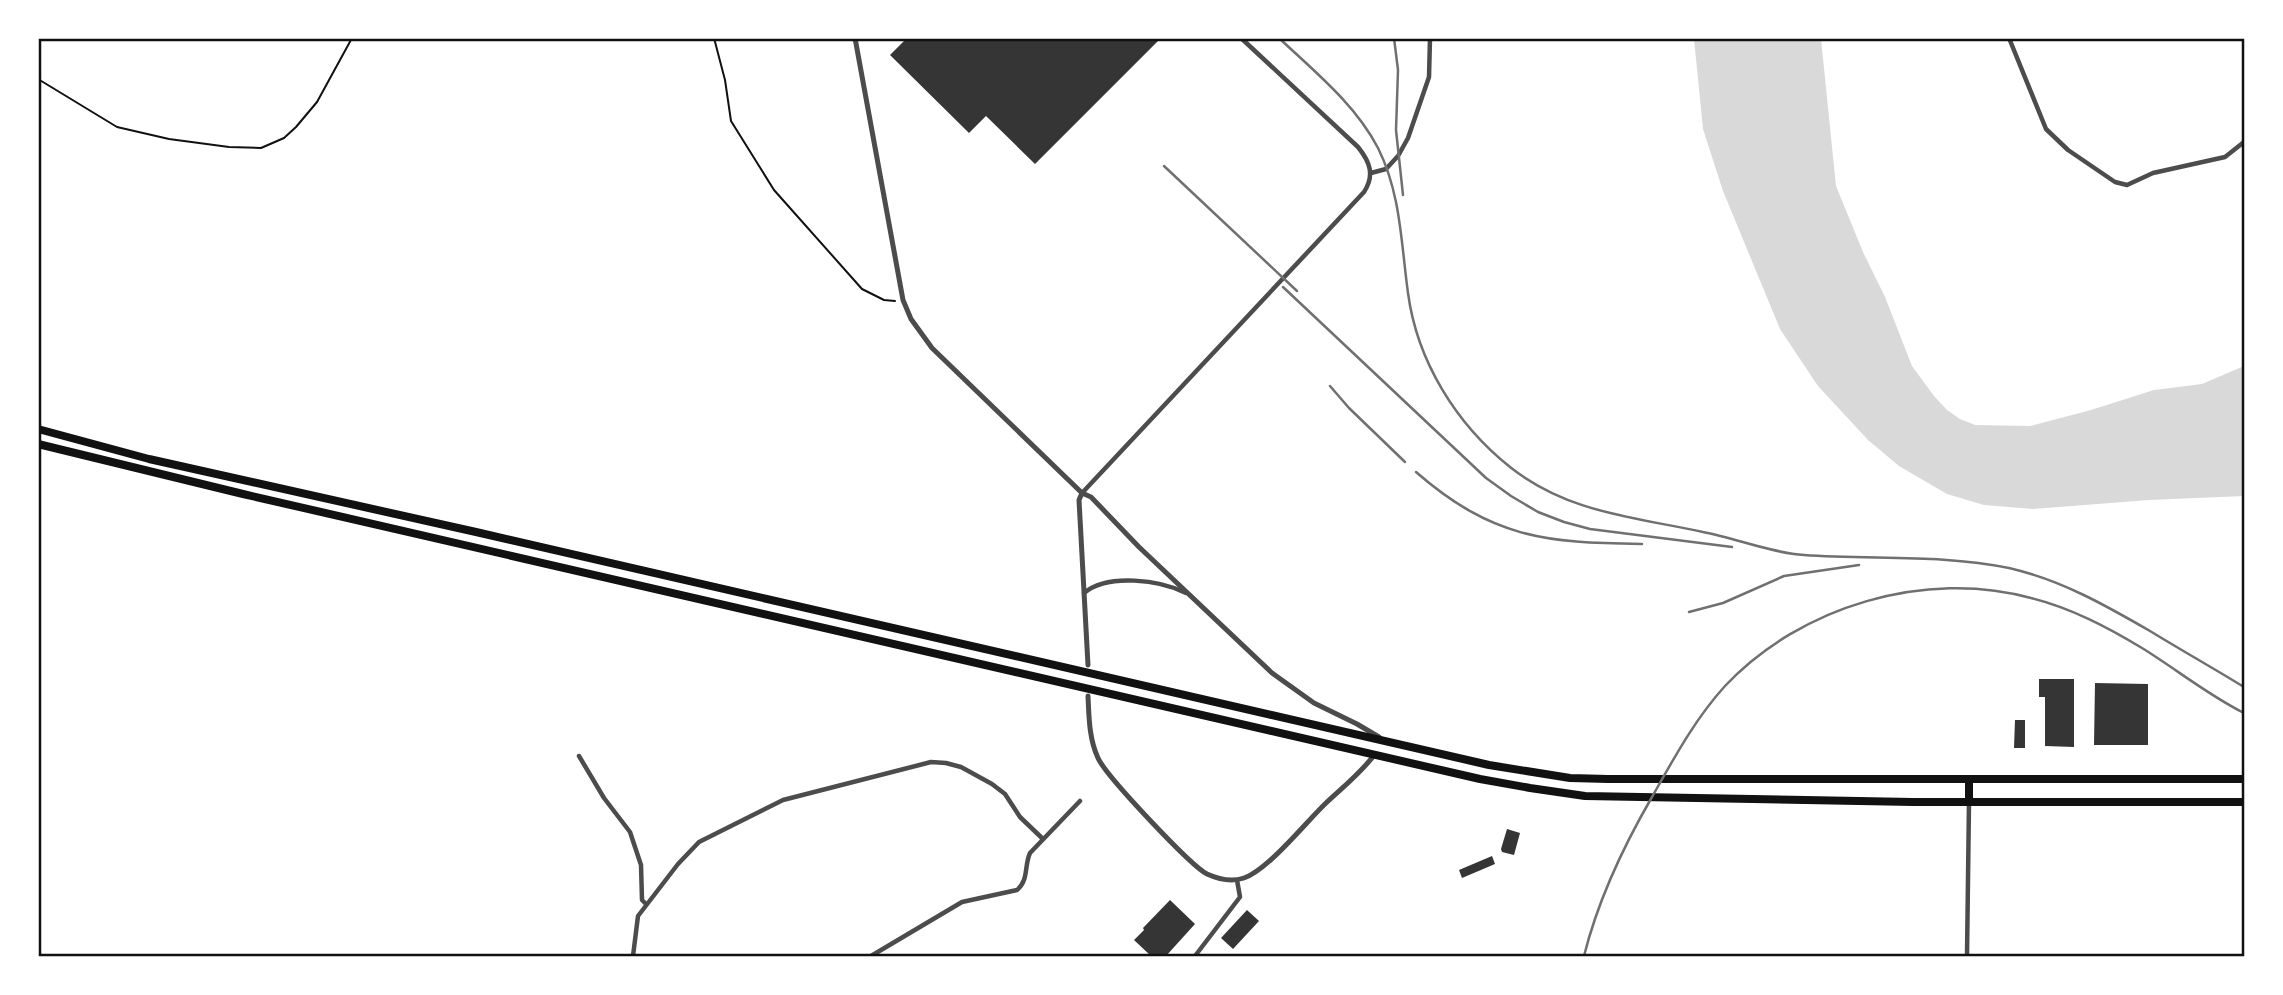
<svg xmlns="http://www.w3.org/2000/svg" width="2283" height="995" font-family="Raleway,sans-serif">
  <style>
    .water { fill: #d9d9d9 }
    .building { fill: #353535 }
    .lines { fill: none; stroke-linecap: round; stroke-linejoin: round }
    .path { stroke: #111; stroke-width: 2 }
    .minor { stroke: #4c4c4c; stroke-width: 4.5 }
    .tertiary { stroke: #4c4c4c; stroke-width: 5 }
    .trunk { stroke: #111; stroke-width: 8 }
    .rail { stroke: #707070; stroke-width: 2.5 }
    .neatline { fill: none; stroke: #111; stroke-width: 2.5 }
  </style>
  <rect width="100%" height="100%" fill="#fff"/>
  <!-- water -->
  <polygon class="water" points="1694,39 1821,39 1836,186 1863,252 1885,297 1912,366 1934,396 1947,410 1960,419 1975,425 2030,426 2091,410 2154,390 2202,384 2244,366 2244,496 2149,500 2033,509 1984,505 1947,494 1899,466 1868,440 1818,386 1780,329 1723,191 1703,129"/>
  <!-- building -->
  <g class="building">
    <polygon points="907,38 1161,38 1035,164 986,116 969,133 890,55"/>
    <polygon points="2039,679 2074,679 2074,747 2045,746 2045,697 2039,697"/>
    <polygon points="2095,683 2148,684 2148,745 2094,745"/>
    <polygon points="2015,720 2025,720 2025,748 2014,748"/>
    <polygon points="1507,829 1520,833 1514,855 1502,852 1501,849"/>
    <polygon points="1492,856 1495,864 1462,878 1459,870"/>
    <polygon points="1170,900 1195,924 1166,956 1151,956 1134,940 1144,930 1143,928"/>
    <polygon points="1247,910 1259,921 1233,949 1221,938"/>
  </g>
  <g class="lines">
    <!-- path -->
    <g class="path">
      <polyline points="714,38 725,80 731,121 774,190 862,289 884,300 895,301"/>
      <polyline points="38,79 117,127 169,139 229,147 261,148 284,138 296,127 317,102 352,38"/>
    </g>
    <!-- minor -->
    <g class="minor">
      <polyline points="2009,38 2046,129 2068,150 2115,182 2127,185 2153,173 2225,157 2244,142"/>
      <polyline points="1371,173 1386,169 1398,156 1408,138 1429,77 1430,38"/>
      <path d="M 1082,493 L 1364,192 C 1375,175 1370,162 1358,147 L 1241,38"/>
      <path d="M 1084,593 C 1108,573 1160,580 1186,593"/>
      <polyline points="579,756 604,798 630,832 641,865 642,900 646,904"/>
      <polyline points="633,956 638,916 678,864 699,842 783,800 931,762 946,763 961,767 992,784 1005,794 1020,817 1043,839"/>
      <path d="M 871,956 L 962,902 L 1017,890 C 1029,880 1024,866 1030,853 L 1080,801"/>
      <polyline points="1195,956 1240,897 1237,880"/>
      <polyline points="1967,956 1969,802"/>
    </g>
    <!-- tertiary -->
    <g class="tertiary">
      <polyline points="855,38 903,300 911,319 932,348 1082,493 1091,497 1139,547 1272,673 1314,703 1357,724 1379,737"/>
      <polyline points="1082,493 1079,500 1088,665"/>
      <path d="M 1088,696 C 1089,717 1089,739 1098,758 C 1106,776 1191,866 1207,874 C 1218,879 1232,882 1244,878 C 1268,870 1306,822 1326,803 C 1343,787 1361,773 1375,754"/>
    </g>
    <!-- trunk -->
    <g class="trunk">
      <polyline points="38,429 149,459 476,532 1489,765 1570,778 1608,779 2244,779"/>
      <polyline points="38,444 243,494 1480,779 1530,788 1585,796 1913,802 2244,802"/>
      <polyline points="1969,801 1969,780"/>
    </g>
    <!-- rail -->
    <g class="rail">
      <path d="M 1279,38 C 1315,72 1355,104 1378,148 C 1401,194 1401,243 1408,293 C 1417,361 1456,424 1510,467 C 1568,513 1634,517 1703,532 C 1735,538 1772,553 1804,555 C 1872,560 1942,554 2009,568 C 2061,580 2105,605 2150,631 C 2181,650 2213,668 2244,687"/>
      <polyline points="1394,38 1398,70 1396,130 1403,195"/>
      <polyline points="1164,166 1297,291"/>
      <polyline points="1283,287 1486,478 1511,496 1538,512 1564,522 1590,529 1732,547"/>
      <polyline points="1330,386 1349,408 1405,462"/>
      <path d="M 1416,472 C 1492,538 1545,543 1642,544"/>
      <polyline points="1689,612 1723,603 1784,576 1859,565"/>
      <path d="M 1584,956 C 1598,900 1623,847 1652,797 C 1674,758 1695,719 1725,686 C 1800,606 1926,569 2031,598 C 2071,608 2107,627 2142,648 C 2176,669 2208,695 2244,713"/>
    </g>
  </g>
  <!-- border -->
  <rect width="2283" height="995" fill="none" stroke="#ffffff" stroke-width="80"/>
  <rect x="40" y="40" width="2203" height="915" class="neatline"/>
</svg>
